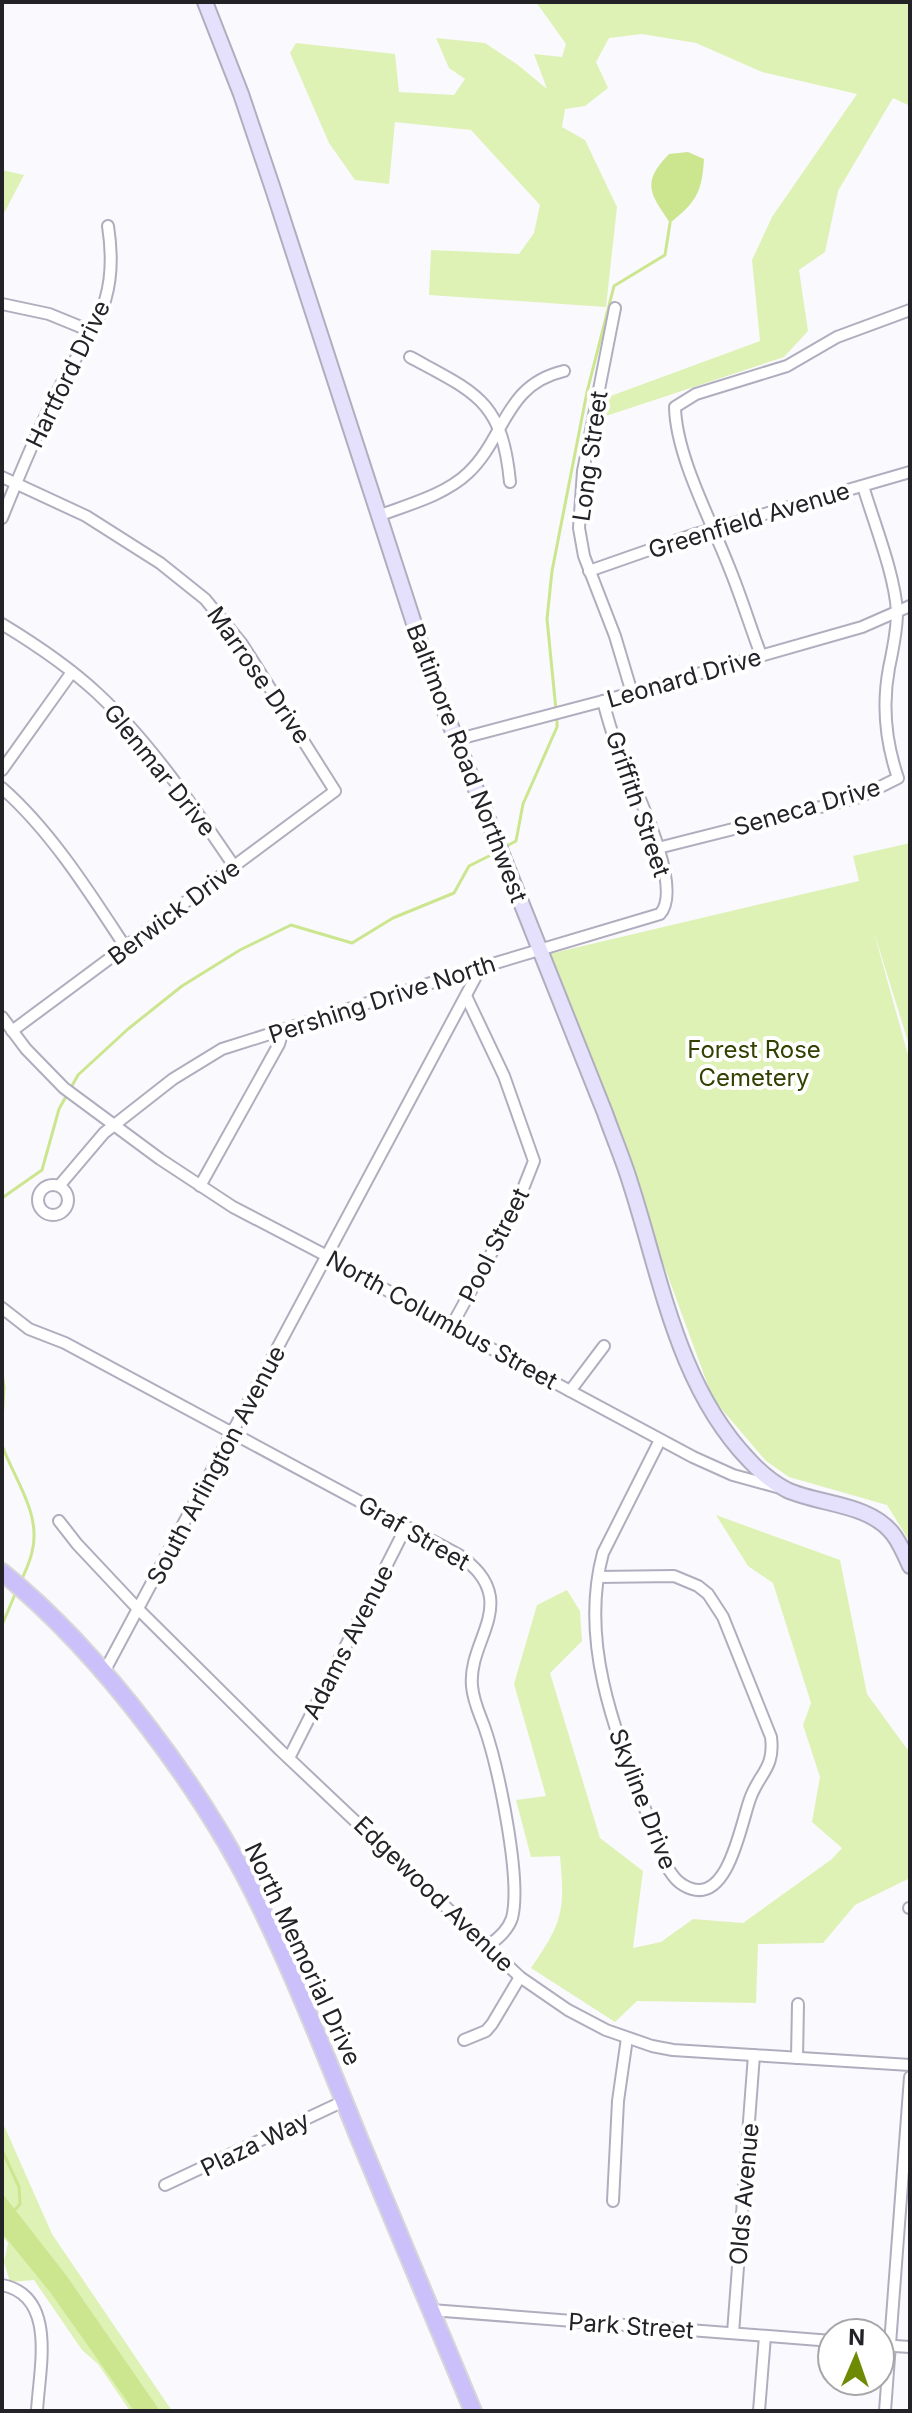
<svg xmlns="http://www.w3.org/2000/svg" width="912" height="2413" font-family="Inter,sans-serif">
  <style>
    .green { fill: #def2b6 }
    .water { fill: #cce690 }
    .lines { fill: none; stroke-linecap: round; stroke-linejoin: round }
    .stream { stroke: #cce690; stroke-width: 3 }
    .minor-casing { stroke: #b0aebe; stroke-width: 14 }
    .secondary-casing { stroke: #b0aebe; stroke-width: 18 }
    .primary-casing { stroke: #d7d7d8; stroke-width: 20 }
    .minor { stroke: #fff; stroke-width: 10 }
    .secondary { stroke: #e5e0fc; stroke-width: 14 }
    .primary { stroke: #cbc0fa; stroke-width: 16 }
    .labels { text-anchor: middle; dominant-baseline: central; stroke-width: 8; stroke-linejoin: round; paint-order: stroke }
    .street-label { font-size: 24px; fill: #222227; stroke: #fff }
    .park-label { font-size: 24px; fill: #324100; stroke: #fff }
  </style>
  <rect width="100%" height="100%" fill="#faf9fd"/>
  <!-- green -->
  <g class="green">
    <polygon points="536,2 910,2 910,106 893,98 838,191 825,252 799,270 808,331 784,357 600,418 608,397 760,341 752,260 772,217 857,94 762,72 696,43 642,34 609,38 596,62 608,88 585,106 565,109 562,127 585,140 617,207 606,307 429,295 431,250 519,254 534,233 540,205 471,130 395,122 389,184 355,180 329,143 290,53 296,43 395,54 399,92 454,95 465,79 449,68 436,38 485,43 518,65 547,89 534,54 562,57 566,44"/>
    <polygon points="2,170 24,175 2,217"/>
    <polygon points="910,843 910,1048 873,929 910,1062 910,1542 887,1505 789,1477 766,1461 713,1399 662,1260 638,1179 549,954 859,881 853,856"/>
    <path d="M 716,1515 L 840,1560 L 867,1694 L 910,1753 L 910,1878 L 855,1905 L 823,1943 L 758,1944 L 756,2003 L 637,2001 L 615,2022 L 531,1968 C 563,1922 565,1911 560,1856 L 531,1857 L 516,1800 L 546,1796 L 514,1684 L 537,1605 L 567,1590 L 580,1611 L 582,1641 L 550,1673 L 600,1838 L 643,1871 L 633,1948 L 661,1942 L 693,1919 L 743,1923 L 832,1859 L 842,1848 L 812,1822 L 820,1777 L 803,1725 L 811,1703 L 773,1583 L 748,1566 Z"/>
    <polygon points="2,2121 52,2234 172,2411 130,2411 98,2364 82,2350 34,2280 10,2282 4,2262 8,2243 2,2236"/>
  </g>
  <!-- water -->
  <g class="water">
    <path d="M 688,152 L 704,159 C 702,193 696,202 670,223 C 650,193 641,183 669,154 Z"/>
    <polygon points="2,2193 66,2275 160,2411 134,2411 50,2292 2,2233"/>
  </g>
  <g class="lines">
    <!-- stream -->
    <g class="stream">
      <polyline points="556,710 547,619 552,571 587,392 614,286 665,255 670,223"/>
      <polyline points="505,847 516,841 523,804 557,727 557,717"/>
      <polyline points="2,1198 42,1170 59,1109 78,1075 128,1029 182,986 240,950 291,925 352,943 393,918 454,893 469,866 495,853"/>
      <polyline points="2,1372 4,1387 2,1422"/>
      <path d="M 2,1445 C 14,1479 42,1514 32,1552 C 30,1562 25,1572 21,1581"/>
      <polyline points="2,1625 16,1592"/>
      <polyline points="2,2150 19,2187 20,2204 13,2212"/>
    </g>
    <defs>
      <g id="minor">
        <polyline points="2,304 49,314 93,332"/>
        <polyline points="615,308 583,471 579,528 584,556 615,636 632,693"/>
        <path d="M 410,357 C 476,393 502,400 510,482"/>
        <polyline points="2,477 86,516 160,563 205,599 242,644 335,791 12,1031"/>
        <path d="M 378,516 C 407,505 445,495 468,473 C 506,437 504,385 564,371"/>
        <path d="M 2,518 C 18,478 35,437 54,398 C 87,330 121,310 108,226"/>
        <polyline points="589,571 692,535 910,472"/>
        <path d="M 2,624 C 35,644 68,666 97,693 C 150,742 193,806 234,866"/>
        <path d="M 761,655 C 750,626 741,596 729,567 C 711,520 676,456 675,407 L 696,394 L 787,366 L 837,337 L 910,310"/>
        <polyline points="455,740 603,701 862,627 910,606"/>
        <polyline points="2,770 72,672"/>
        <path d="M 2,788 C 51,831 90,893 126,948"/>
        <path d="M 658,848 L 860,797 L 898,778 C 886,743 882,705 889,668 C 893,649 897,631 897,612 C 895,575 874,523 863,486"/>
        <polyline points="2,1017 26,1049 64,1088 160,1159 233,1207 327,1256 451,1327 693,1457 733,1475 777,1487"/>
        <circle cx="53" cy="1200" r="15"/>
        <path d="M 59,1186 L 104,1133 L 173,1079 L 222,1049 L 472,970 L 660,914 C 686,886 629,777 616,744 C 611,730 607,716 603,701"/>
        <polyline points="200,1186 279,1044 283,1031"/>
        <path d="M 2,1308 L 29,1329 L 65,1343 L 459,1555 C 474,1566 487,1578 490,1597 C 494,1626 469,1653 472,1686 C 473,1700 479,1713 484,1726 C 498,1766 522,1879 512,1918 C 508,1930 499,1938 489,1945"/>
        <polyline points="451,1327 513,1214 534,1161 504,1076 466,996"/>
        <polyline points="570,1391 604,1346"/>
        <polyline points="59,1521 77,1544 139,1610 280,1750 520,1977 568,2010 606,2030 652,2046 673,2050 910,2065"/>
        <path d="M 598,1577 L 674,1576 L 698,1586 L 708,1594 L 723,1617 L 771,1737 C 775,1769 759,1773 750,1799 C 741,1823 729,1900 692,1889 C 679,1885 673,1877 666,1865 C 632,1767 574,1660 603,1553 L 660,1440"/>
        <polyline points="103,1674 481,967"/>
        <polyline points="289,1758 406,1527"/>
        <polyline points="909,1908 910,1908"/>
        <polyline points="464,2040 486,2031 492,2024 520,1977"/>
        <polyline points="797,2058 798,2004"/>
        <polyline points="165,2185 344,2101"/>
        <polyline points="613,2201 618,2101 627,2038"/>
        <path d="M 2,2285 C 58,2296 39,2370 37,2411"/>
        <polyline points="431,2310 832,2341"/>
        <polyline points="733,2333 754,2055"/>
        <polyline points="880,2345 910,2347"/>
        <polyline points="759,2411 765,2336"/>
        <polyline points="885,2411 910,2077"/>
      </g>
      <path id="secondary" d="M 205,2 L 241,94 L 273,189 L 432,679 L 605,1113 C 613,1136 623,1159 630,1182 C 661,1277 677,1385 749,1460 C 759,1471 773,1483 787,1490 C 820,1505 869,1503 893,1534 C 900,1543 905,1555 910,1566"/>
      <path id="primary" d="M 2,1572 C 102,1653 207,1794 262,1910 C 298,1984 328,2062 359,2138 C 397,2229 435,2320 473,2411"/>
    </defs>
    <!-- minor casing -->
    <use href="#minor" class="minor-casing"/>
    <!-- secondary casing -->
    <use href="#secondary" class="secondary-casing"/>
    <!-- primary casing -->
    <use href="#primary" class="primary-casing"/>
    <!-- minor -->
    <use href="#minor" class="minor"/>
    <!-- secondary -->
    <use href="#secondary" class="secondary"/>
    <!-- primary -->
    <use href="#primary" class="primary"/>
  </g>
  <g class="labels">
    <!-- street labels -->
    <g class="street-label">
      <text transform="translate(68 374) rotate(-64)">Hartford Drive</text>
      <text transform="translate(590 456) rotate(-82)">Long Street</text>
      <text transform="translate(749 520) rotate(-17)">Greenfield Avenue</text>
      <text transform="translate(259 675) rotate(55)">Marrose Drive</text>
      <text transform="translate(684 678) rotate(-16)">Leonard Drive</text>
      <text transform="translate(467 763) rotate(69)">Baltimore Road Northwest</text>
      <text transform="translate(160 770) rotate(51)">Glenmar Drive</text>
      <text transform="translate(638 804) rotate(71)">Griffith Street</text>
      <text transform="translate(807 807) rotate(-16)">Seneca Drive</text>
      <text transform="translate(174 912) rotate(-37)">Berwick Drive</text>
      <text transform="translate(382 999) rotate(-18)">Pershing Drive North</text>
      <text transform="translate(494 1245) rotate(-63)">Pool Street</text>
      <text transform="translate(442 1320) rotate(29)">North Columbus Street</text>
      <text transform="translate(216 1465) rotate(-62)">South Arlington Avenue</text>
      <text transform="translate(414 1533) rotate(30)">Graf Street</text>
      <text transform="translate(348 1642) rotate(-63)">Adams Avenue</text>
      <text transform="translate(643 1799) rotate(69)">Skyline Drive</text>
      <text transform="translate(434 1894) rotate(44)">Edgewood Avenue</text>
      <text transform="translate(303 1954) rotate(65)">North Memorial Drive</text>
      <text transform="translate(255 2144) rotate(-26)">Plaza Way</text>
      <text transform="translate(744 2194) rotate(-85)">Olds Avenue</text>
      <text transform="translate(631 2326) rotate(4)">Park Street</text>
    </g>
    <!-- park labels -->
    <g class="park-label">
      <text x="754" y="1049">Forest Rose<tspan x="754" dy="28">Cemetery</tspan></text>
    </g>
  </g>
  <!-- border -->
  <rect width="912" height="2413" fill="none" stroke="#222227" stroke-width="8"/>
  <!-- north arrow -->
  <g transform="translate(856 2357) rotate(2)"><circle r="38" fill="#ffffff" stroke="#a7a7a9" stroke-width="2"/>
  <path d="M0-6L14 30L0 20L-14 30Z" fill="#6e8a02"/>
  <text y="-12" font-size="22" font-weight="bold" text-anchor="middle" fill="#222227">N</text>
  </g>
</svg>
